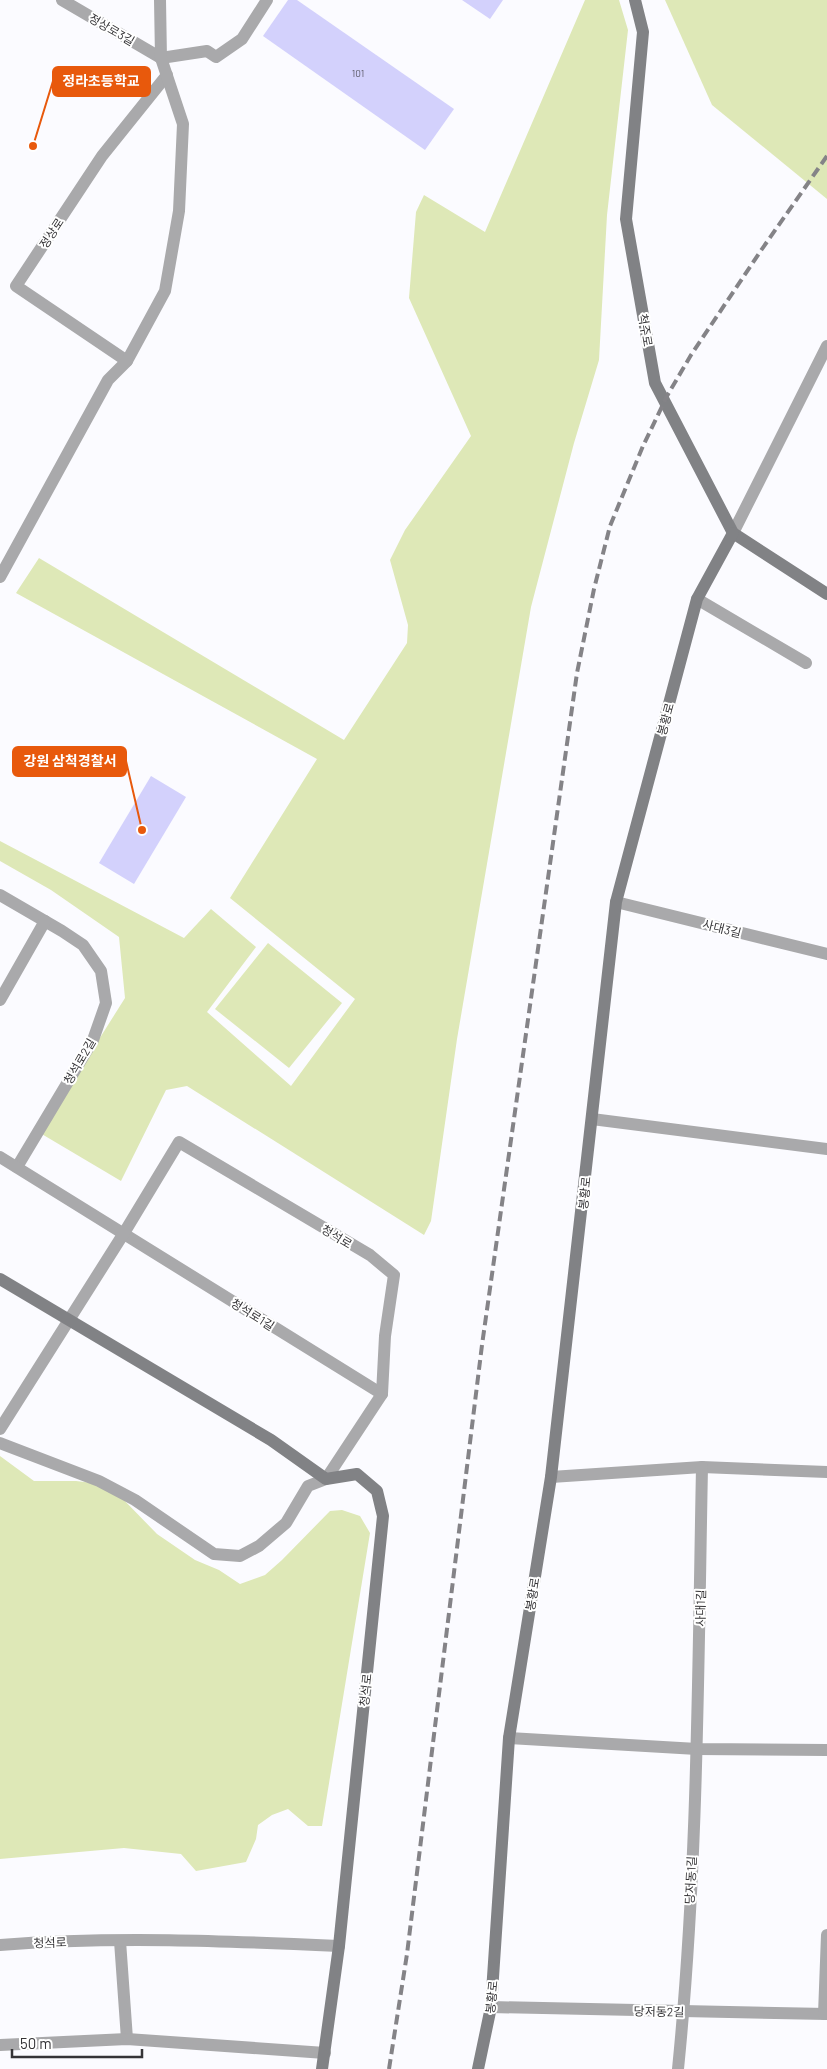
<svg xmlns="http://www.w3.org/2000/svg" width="827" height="2069" font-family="Barlow,'Noto Sans KR',sans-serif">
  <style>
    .green { fill: #dee8b7 }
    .building { fill: #d3d1fc }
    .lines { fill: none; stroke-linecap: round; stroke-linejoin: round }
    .street { stroke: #a9a9ab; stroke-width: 12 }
    .secondary { stroke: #818285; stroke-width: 12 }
    .rail { stroke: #848387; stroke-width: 4; stroke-dasharray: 10 5; stroke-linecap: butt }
    .labels { text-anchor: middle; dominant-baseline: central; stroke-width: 4; stroke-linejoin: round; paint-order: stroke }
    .number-label { font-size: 10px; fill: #5c5b68 }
    .street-label { font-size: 12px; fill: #353437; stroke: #fff }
    .leader { fill: none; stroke: #e8590c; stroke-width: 2 }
    .callout-dot { fill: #e8590c; stroke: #fff; stroke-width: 2 }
    .callout { fill: #e8590c; stroke: #e8590c; stroke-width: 2 }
    .callout-label { font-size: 14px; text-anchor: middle; font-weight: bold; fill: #fff }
  </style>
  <rect width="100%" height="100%" fill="#fbfbff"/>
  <!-- green -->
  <g class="green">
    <polygon points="585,0 619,0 628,30 607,215 599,360 574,443 531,607 457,1039 431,1221 424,1235 187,1086 166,1090 121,1181 40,1133 125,998 119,937 51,890 0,861 0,841 184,938 211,909 256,947 207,1012 291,1086 355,999 230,898 317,759 16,593 39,558 344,740 407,643 408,625 390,560 405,530 471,436 409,298 416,212 424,195 485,232"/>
    <polygon points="665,0 827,0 827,199 712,105"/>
    <polygon points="268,943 342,1003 289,1068 215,1009"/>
    <polygon points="0,1456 34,1481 76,1481 93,1483 121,1497 157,1534 195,1560 219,1570 240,1584 265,1575 282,1560 330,1511 342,1510 360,1516 370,1533 322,1826 308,1826 288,1809 272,1815 258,1825 256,1839 246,1862 196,1871 181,1854 124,1848 0,1859"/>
  </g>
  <!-- building -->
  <g class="building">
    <polygon points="288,0 297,0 454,109 425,150 263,36"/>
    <polygon points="462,0 503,0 490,19"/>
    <polygon points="151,776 186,797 134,884 99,863"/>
  </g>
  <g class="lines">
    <!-- street -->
    <g class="street">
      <polyline points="62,0 161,58"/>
      <polyline points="161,58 207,51 216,57 242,39 267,0"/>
      <polyline points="127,361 16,286 102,156 167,75"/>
      <polyline points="733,533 827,346"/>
      <polyline points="0,577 108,380 127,361 165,291 179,211 183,124 161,58 160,0"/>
      <polyline points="697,599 806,663"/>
      <polyline points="0,895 62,931 83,945 101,971 106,1003 93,1040 17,1167"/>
      <polyline points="616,902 827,954"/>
      <polyline points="0,1000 45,921"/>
      <polyline points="592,1119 827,1149"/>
      <polyline points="0,1157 382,1394"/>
      <polyline points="0,1429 124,1233 179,1142 370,1255 394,1275 385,1336 382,1394 326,1479 308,1486 286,1523 259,1546 240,1556 214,1554 135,1500 99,1481 0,1443"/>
      <polyline points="551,1477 702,1467 827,1472"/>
      <polyline points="509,1738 697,1749 827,1750"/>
      <polyline points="120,1941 127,2039"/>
      <path d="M 0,1945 C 113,1936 226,1941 339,1946"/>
      <polyline points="491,2007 827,2014"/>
      <polyline points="824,2014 827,1935"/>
      <polyline points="0,2045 127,2039 325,2053"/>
      <path d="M 678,2069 C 698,1869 698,1668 702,1467"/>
    </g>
    <!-- secondary -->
    <g class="secondary">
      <polyline points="635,0 643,32 626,219 655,383 733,533 827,594"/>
      <polyline points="0,1279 271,1440 326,1479 357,1474 377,1491 383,1516 339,1946 322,2069"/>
      <polyline points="478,2069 491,2007 509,1738 551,1477 616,902 697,599 733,533"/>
    </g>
    <!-- rail -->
    <polyline class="rail" points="389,2069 407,1954 482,1345 577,673 594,589 610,526 643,446 667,396 691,355 762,249 827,156"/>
  </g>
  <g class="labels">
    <!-- number labels -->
    <g class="number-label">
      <text x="358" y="73">101</text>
    </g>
    <!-- street labels -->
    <g class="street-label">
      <text transform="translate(112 29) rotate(30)">정상로3길</text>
      <text transform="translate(51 233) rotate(-57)">정상로</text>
      <text transform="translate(646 330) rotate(80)">척주로</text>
      <text transform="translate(665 719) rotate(-75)">봉황로</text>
      <text transform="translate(722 928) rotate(14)">사대3길</text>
      <text transform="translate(79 1061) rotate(-60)">청석로2길</text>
      <text transform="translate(584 1193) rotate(-84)">봉황로</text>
      <text transform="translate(337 1236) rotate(31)">청석로</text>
      <text transform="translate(253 1314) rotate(32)">청석로1길</text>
      <text transform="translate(532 1594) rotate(-81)">봉황로</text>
      <text transform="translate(700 1608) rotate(-89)">사대1길</text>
      <text transform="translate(365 1690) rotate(-84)">청석로</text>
      <text transform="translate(690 1880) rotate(-87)">당저동1길</text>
      <text transform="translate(50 1942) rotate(-2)">청석로</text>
      <text transform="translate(491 1997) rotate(-84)">봉황로</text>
      <text transform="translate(659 2011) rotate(1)">당저동2길</text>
    </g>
  </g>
  <!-- callouts -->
  <path class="leader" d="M33 146L53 81M142 830L126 761"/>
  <g class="callout-dot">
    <circle cx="33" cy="146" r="5"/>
    <circle cx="142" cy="830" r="5"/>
  </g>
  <g class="callout">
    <rect x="53" y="67" width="97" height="29" rx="5"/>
    <rect x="13" y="747" width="113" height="29" rx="5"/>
  </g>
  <g class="callout-label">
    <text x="101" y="86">정라초등학교</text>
    <text x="70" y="766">강원 삼척경찰서</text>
  </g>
  <!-- scale -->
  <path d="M12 2049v8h130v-8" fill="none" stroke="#353437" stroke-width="2.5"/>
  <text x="20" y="2049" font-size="15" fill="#353437" stroke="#ffffff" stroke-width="4" paint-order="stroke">50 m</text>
</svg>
